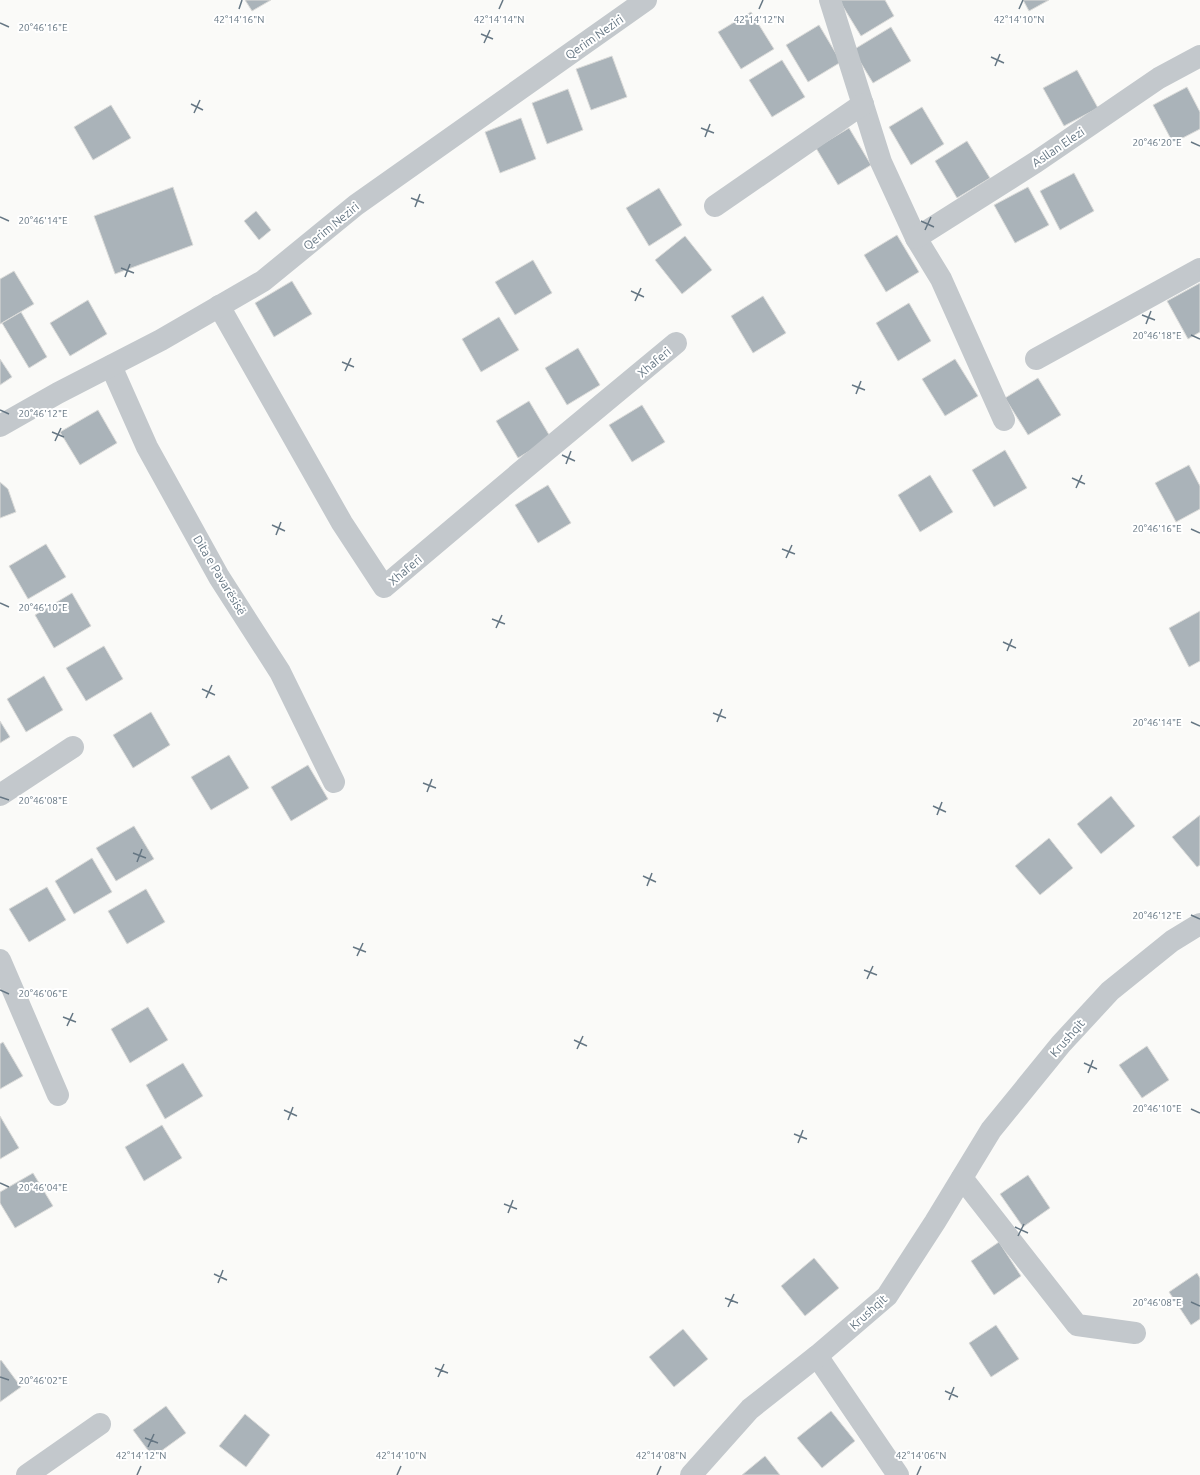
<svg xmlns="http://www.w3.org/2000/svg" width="1200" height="1475" font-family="Ubuntu,sans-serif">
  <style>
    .building { fill: #aab3b9; stroke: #dcdcda }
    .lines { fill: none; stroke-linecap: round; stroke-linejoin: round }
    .minor { stroke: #c3c8cc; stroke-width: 22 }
    .ticks { fill: none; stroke: #657683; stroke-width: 1.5 }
    .labels { text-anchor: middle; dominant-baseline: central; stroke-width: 4; stroke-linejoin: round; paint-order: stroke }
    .street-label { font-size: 12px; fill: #657683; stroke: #fff }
    .ticks-label { font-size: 10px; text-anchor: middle; fill: #657683; stroke: #fff; stroke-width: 4; stroke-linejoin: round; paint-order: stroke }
  </style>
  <rect width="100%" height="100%" fill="#fafaf8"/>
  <!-- building -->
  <g class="building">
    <polygon points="245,0 271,0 252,11"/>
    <polygon points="839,0 885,0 894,16 861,36"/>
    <polygon points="1023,0 1049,0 1029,11"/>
    <polygon points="751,12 774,49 741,69 718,32"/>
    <polygon points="819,25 841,62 808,82 786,45"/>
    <polygon points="891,27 911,61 873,83 853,50"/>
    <polygon points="612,56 627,97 591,110 576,69"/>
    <polygon points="782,60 805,97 772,117 749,80"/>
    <polygon points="1077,70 1098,108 1064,126 1043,88"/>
    <polygon points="1187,87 1200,112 1200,129 1173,143 1153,105"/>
    <polygon points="568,89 583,130 547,144 532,103"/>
    <polygon points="111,105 131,138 93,160 74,127"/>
    <polygon points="922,107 944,144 911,165 889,127"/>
    <polygon points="521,118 536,159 500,173 485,132"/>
    <polygon points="849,128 871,165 838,185 816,148"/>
    <polygon points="967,141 990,178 957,198 935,161"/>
    <polygon points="1074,173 1094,211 1060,230 1040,191"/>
    <polygon points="173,187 193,245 115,274 94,216"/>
    <polygon points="1028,187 1049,225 1015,243 994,205"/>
    <polygon points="659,188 682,225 649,246 626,208"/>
    <polygon points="256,211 271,230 259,240 244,221"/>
    <polygon points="897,235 919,272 886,292 864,255"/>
    <polygon points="685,236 712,270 682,294 655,260"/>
    <polygon points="533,260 552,293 515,315 495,282"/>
    <polygon points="14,271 34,304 0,324 0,279"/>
    <polygon points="292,281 312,314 274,337 255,303"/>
    <polygon points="1200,283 1200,332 1188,339 1167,301"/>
    <polygon points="763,296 786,333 753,353 731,316"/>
    <polygon points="88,300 107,334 70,356 50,323"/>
    <polygon points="909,303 931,341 898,361 876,323"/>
    <polygon points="21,312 47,357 29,368 2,323"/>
    <polygon points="499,317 519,350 481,372 462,339"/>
    <polygon points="578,348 600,385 567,405 545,368"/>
    <polygon points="0,359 12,377 0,385"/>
    <polygon points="955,359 978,396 945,416 922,379"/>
    <polygon points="1038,378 1061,415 1028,435 1005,398"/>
    <polygon points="529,401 551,438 518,458 496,421"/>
    <polygon points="642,405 665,442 632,462 609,425"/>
    <polygon points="98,410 117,443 80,465 60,432"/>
    <polygon points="1005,450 1027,488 994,507 972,470"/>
    <polygon points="1189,465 1200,486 1200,509 1176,522 1155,483"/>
    <polygon points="930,475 953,512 920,532 898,495"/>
    <polygon points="0,482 8,489 16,512 0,518"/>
    <polygon points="548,485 571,523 538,543 515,505"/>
    <polygon points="46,544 66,577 28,599 9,566"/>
    <polygon points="72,593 91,626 54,648 35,615"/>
    <polygon points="1200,611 1200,661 1189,667 1169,628"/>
    <polygon points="104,646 123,679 86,701 66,668"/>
    <polygon points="44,676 63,710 26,732 7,699"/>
    <polygon points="151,712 170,745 133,768 113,735"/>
    <polygon points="0,721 10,737 0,743"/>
    <polygon points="229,755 249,788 211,810 191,777"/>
    <polygon points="308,765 328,799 291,821 271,787"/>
    <polygon points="1111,796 1135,826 1101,854 1077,824"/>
    <polygon points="1200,815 1200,865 1197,867 1172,837"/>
    <polygon points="134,826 154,859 116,881 96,848"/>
    <polygon points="1049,838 1073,868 1040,895 1015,866"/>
    <polygon points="92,858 112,892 74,914 55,881"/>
    <polygon points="47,887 66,920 29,942 9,909"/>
    <polygon points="146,889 165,922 127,944 108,911"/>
    <polygon points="148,1007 168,1040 130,1063 111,1029"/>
    <polygon points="3,1042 23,1076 0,1089 0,1044"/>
    <polygon points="1147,1046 1169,1080 1142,1098 1119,1065"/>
    <polygon points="183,1063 203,1096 165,1119 146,1085"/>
    <polygon points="0,1116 19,1148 0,1159"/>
    <polygon points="162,1125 182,1158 144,1181 125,1147"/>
    <polygon points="33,1173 53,1206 15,1228 0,1203 0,1192"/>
    <polygon points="1028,1175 1050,1208 1023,1227 1000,1194"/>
    <polygon points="999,1242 1021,1276 994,1295 971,1261"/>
    <polygon points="814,1258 839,1288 805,1316 781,1286"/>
    <polygon points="1197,1273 1200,1278 1200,1319 1191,1325 1169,1292"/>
    <polygon points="996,1325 1019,1359 991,1377 969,1343"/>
    <polygon points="683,1329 708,1359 674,1387 649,1357"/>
    <polygon points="1,1360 21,1387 0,1402 0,1361"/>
    <polygon points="166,1406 186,1433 153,1457 133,1430"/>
    <polygon points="831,1411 855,1441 822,1468 797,1438"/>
    <polygon points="245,1414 270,1435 246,1467 219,1446"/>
    <polygon points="765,1456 780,1475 742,1475"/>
  </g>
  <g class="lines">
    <!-- minor -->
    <g class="minor">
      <polyline points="830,0 881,162 916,238 941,279 1004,420"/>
      <polyline points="715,206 863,104"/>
      <polyline points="916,238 1036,162 1159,78 1200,56"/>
      <polyline points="219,306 342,523 384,587 524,469 676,343"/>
      <polyline points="1036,359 1200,269"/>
      <polyline points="111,366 147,447 219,577 280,672 334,782"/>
      <polyline points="0,426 58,393 161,340 263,281 356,205 646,0"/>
      <polyline points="0,795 73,747"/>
      <polyline points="0,960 58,1095"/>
      <polyline points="962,1178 1077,1325 1135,1333"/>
      <polyline points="817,1356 898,1475"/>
      <polyline points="27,1475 100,1424"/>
      <polyline points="691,1475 750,1409 817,1356 887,1296 935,1222 991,1130 1061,1044 1110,991 1172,941 1200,924"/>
    </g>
  </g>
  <!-- ticks -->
  <path class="ticks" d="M 239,9 L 242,0M 499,9 L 503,0M 759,9 L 763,0M 1019,9 L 1023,0M 0,23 L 9,27M 481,34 L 493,39M 484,43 L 490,30M 991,57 L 1004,63M 995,66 L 1000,54M 191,104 L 203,110M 194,113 L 200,100M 701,128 L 714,133M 705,137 L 710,124M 1191,142 L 1200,146M 411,198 L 424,203M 415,207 L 420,194M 0,217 L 9,221M 921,221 L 934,227M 925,230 L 931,217M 121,268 L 134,273M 125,277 L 130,264M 631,291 L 644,297M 635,301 L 641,288M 1142,315 L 1155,320M 1146,324 L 1151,311M 1191,335 L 1200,339M 342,362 L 354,367M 345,371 L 351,358M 852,385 L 865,390M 856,394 L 861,381M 0,410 L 9,414M 52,432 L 64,437M 55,441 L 61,428M 562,455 L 575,461M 566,464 L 571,451M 1072,478 L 1085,484M 1076,488 L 1082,475M 272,525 L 285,531M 1191,529 L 1200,533M 276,535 L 281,522M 782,549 L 795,554M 786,558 L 792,545M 0,603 L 9,607M 492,619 L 505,624M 496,628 L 502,615M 1003,642 L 1016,648M 1007,651 L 1012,639M 202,689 L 215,695M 206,698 L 212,685M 713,713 L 726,718M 717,722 L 722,709M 1191,722 L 1200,726M 423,783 L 436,788M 427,792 L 432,779M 0,797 L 9,800M 933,806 L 946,812M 937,815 L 942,802M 133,853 L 146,858M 137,862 L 142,849M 643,876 L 656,882M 647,886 L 652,873M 1191,915 L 1200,919M 353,947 L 366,952M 357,956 L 363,943M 864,970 L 877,975M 867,979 L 873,966M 0,990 L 9,994M 63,1017 L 76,1022M 67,1026 L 73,1013M 574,1040 L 587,1046M 577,1049 L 583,1036M 1084,1063 L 1097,1069M 1088,1073 L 1093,1060M 1191,1109 L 1200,1113M 284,1110 L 297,1116M 288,1120 L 293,1107M 794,1134 L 807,1139M 798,1143 L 803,1130M 0,1183 L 9,1187M 504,1204 L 517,1209M 508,1213 L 513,1200M 1015,1227 L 1028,1233M 1018,1236 L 1024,1224M 214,1274 L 227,1280M 218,1283 L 223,1270M 725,1298 L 738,1303M 1191,1302 L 1200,1306M 728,1307 L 734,1294M 435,1368 L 448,1373M 0,1377 L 9,1380M 438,1377 L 444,1364M 945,1391 L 958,1397M 949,1400 L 954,1387M 145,1438 L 158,1443M 148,1447 L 154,1434M 137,1475 L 141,1466M 397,1475 L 401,1466M 657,1475 L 661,1466M 917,1475 L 921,1466"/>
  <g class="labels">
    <!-- street labels -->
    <g class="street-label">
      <text transform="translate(594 37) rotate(-35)">Qerim Neziri</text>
      <text transform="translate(1058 147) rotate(-34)">Asllan Elezi</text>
      <text transform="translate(331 226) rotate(-39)">Qerim Neziri</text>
      <text transform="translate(654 362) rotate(-40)">Xhaferi</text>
      <text transform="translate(405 570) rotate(-40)">Xhaferi</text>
      <text transform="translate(220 575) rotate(59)">Dita e Pavarësisë</text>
      <text transform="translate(1067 1038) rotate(-49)">Krushqit</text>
      <text transform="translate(868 1312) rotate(-42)">Krushqit</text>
    </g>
  </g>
  <g class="ticks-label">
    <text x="239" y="23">42°14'16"N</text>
    <text x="499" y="23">42°14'14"N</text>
    <text x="759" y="23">42°14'12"N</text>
    <text x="1019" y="23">42°14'10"N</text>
    <text x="43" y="31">20°46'16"E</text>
    <text x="1157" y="146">20°46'20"E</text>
    <text x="43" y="224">20°46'14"E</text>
    <text x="1157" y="339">20°46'18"E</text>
    <text x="43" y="417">20°46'12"E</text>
    <text x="1157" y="532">20°46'16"E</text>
    <text x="43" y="611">20°46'10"E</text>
    <text x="1157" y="726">20°46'14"E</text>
    <text x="43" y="804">20°46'08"E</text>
    <text x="1157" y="919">20°46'12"E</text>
    <text x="43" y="997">20°46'06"E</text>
    <text x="1157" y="1112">20°46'10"E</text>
    <text x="43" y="1191">20°46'04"E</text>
    <text x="1157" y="1306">20°46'08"E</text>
    <text x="43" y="1384">20°46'02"E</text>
    <text x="141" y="1459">42°14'12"N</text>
    <text x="401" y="1459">42°14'10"N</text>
    <text x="661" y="1459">42°14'08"N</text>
    <text x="921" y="1459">42°14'06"N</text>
  </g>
</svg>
